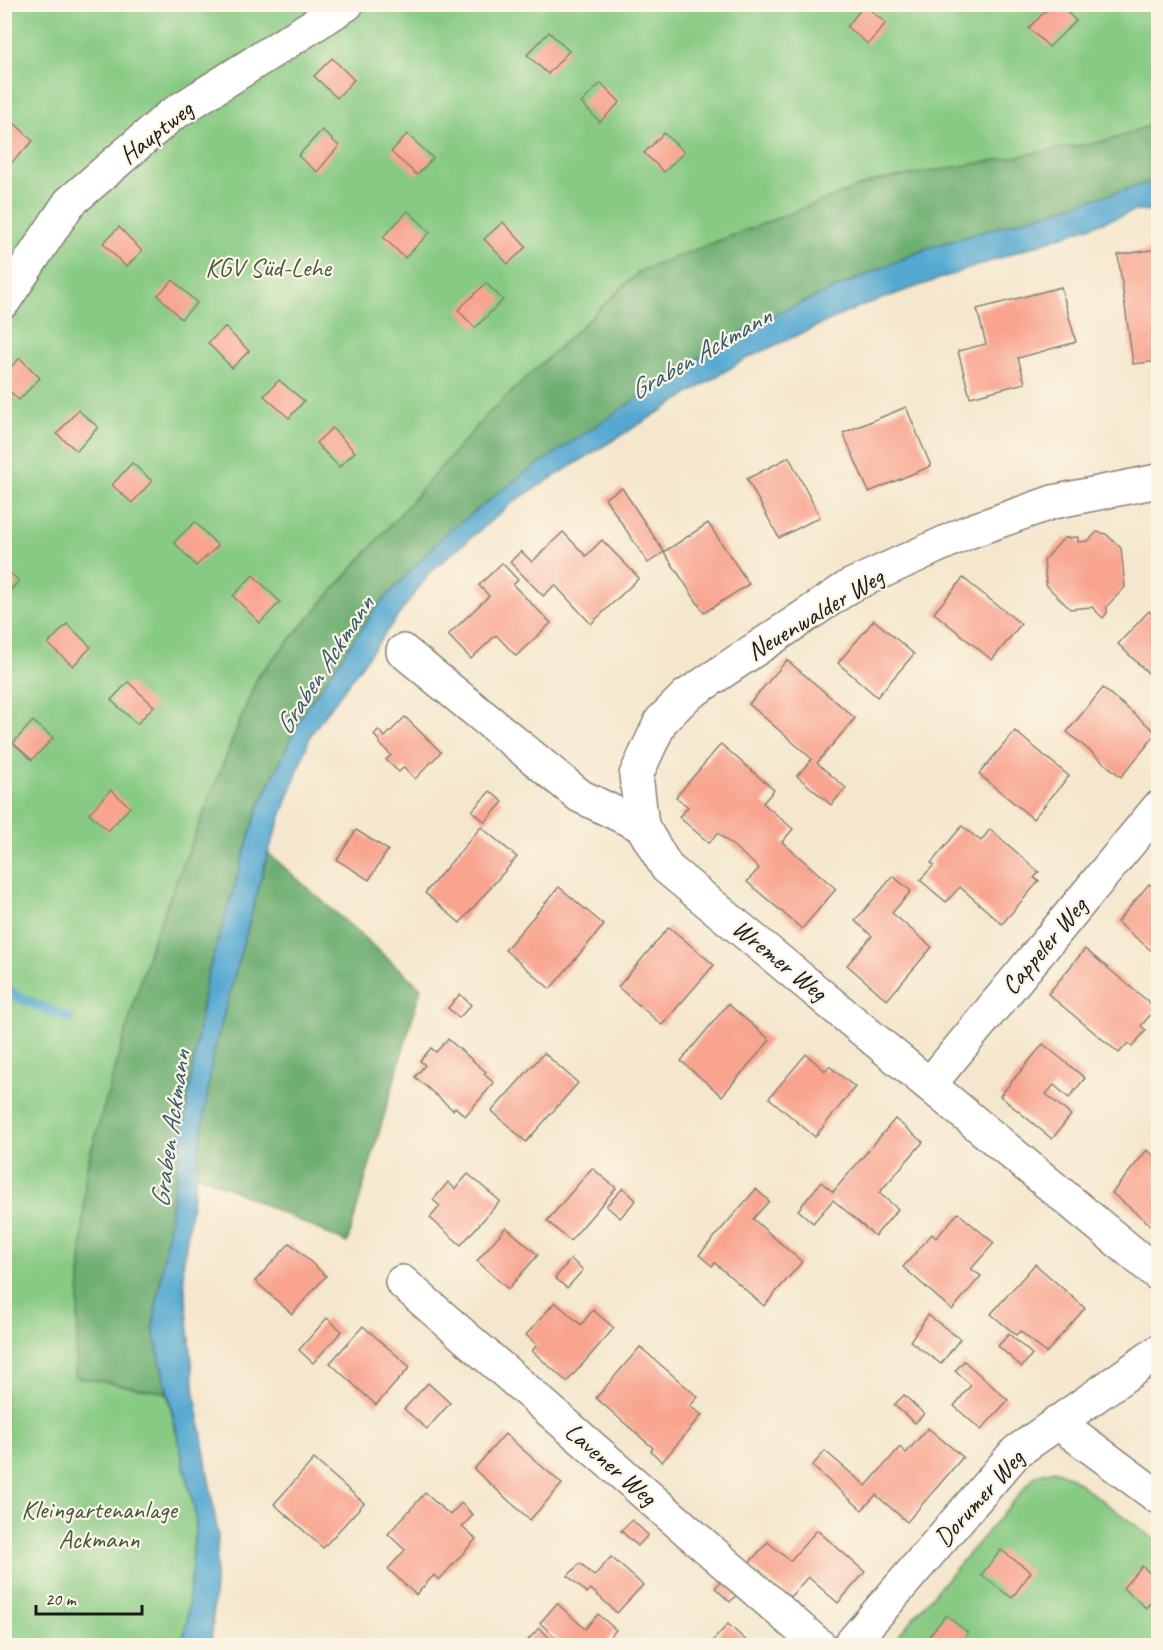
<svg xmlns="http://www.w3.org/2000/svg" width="1163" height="1650" font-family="Caveat,sans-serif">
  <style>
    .green { fill: #87ca83; stroke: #527350; stroke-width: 1.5 }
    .forest { fill: #6dae71; stroke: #446546; stroke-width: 1.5 }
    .water { fill: #55a9d1; stroke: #386276; stroke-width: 1.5 }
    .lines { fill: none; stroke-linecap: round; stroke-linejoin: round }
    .stream { stroke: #55a9d1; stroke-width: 10 }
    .building { fill: #f8a48f }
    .minor-casing { stroke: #888275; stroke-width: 36 }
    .minor { stroke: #fff; stroke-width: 33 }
    .labels { text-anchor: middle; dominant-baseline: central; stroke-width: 4.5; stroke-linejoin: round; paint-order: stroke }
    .street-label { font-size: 26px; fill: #1c1c1c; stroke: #fcf5e5 }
    .park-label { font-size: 26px; fill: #415940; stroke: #fcf5e5 }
    .water-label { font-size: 27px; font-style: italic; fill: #365b6d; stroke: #fcf5e5 }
  </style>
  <rect width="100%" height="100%" fill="#fcf5e5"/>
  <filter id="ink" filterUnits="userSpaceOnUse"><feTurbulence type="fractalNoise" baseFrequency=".0167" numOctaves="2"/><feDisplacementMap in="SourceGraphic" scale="12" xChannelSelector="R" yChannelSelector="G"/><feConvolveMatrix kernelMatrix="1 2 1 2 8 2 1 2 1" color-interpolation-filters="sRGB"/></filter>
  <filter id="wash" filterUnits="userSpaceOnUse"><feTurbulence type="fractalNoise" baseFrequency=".008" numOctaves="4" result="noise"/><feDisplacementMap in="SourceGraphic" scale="24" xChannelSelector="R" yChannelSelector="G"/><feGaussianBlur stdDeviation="1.35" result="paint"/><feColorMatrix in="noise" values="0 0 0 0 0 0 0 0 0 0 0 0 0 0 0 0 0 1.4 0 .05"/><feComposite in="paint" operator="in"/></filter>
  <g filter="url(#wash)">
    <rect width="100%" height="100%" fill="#f5e7ce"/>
    <!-- green -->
    <g class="green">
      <polygon points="5,5 1158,5 1158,122 1111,140 640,271 487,415 258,676 151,945 86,1169 75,1376 167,1393 196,1517 187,1621 182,1645 5,1646"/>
      <polygon points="1054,1470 1069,1476 1158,1542 1158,1645 889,1646 1036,1475"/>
    </g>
    <!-- forest -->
    <g class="forest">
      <polygon points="1158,122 1158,180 928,248 774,315 716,346 444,535 303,713 257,811 206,981 153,1328 167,1393 75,1377 86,1169 151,945 258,676 487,415 640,271 874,181 1111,140"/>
      <polygon points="268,853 421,988 347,1243 196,1173 213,1054"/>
    </g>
    <!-- water -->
    <polygon class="water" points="1158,180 1158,210 1135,211 861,306 745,359 516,500 431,571 311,734 268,853 213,1054 183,1267 195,1394 218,1535 211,1645 182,1645 187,1621 196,1517 153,1328 206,981 257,811 303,713 376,608 444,535 522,475 716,346 774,315 928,248"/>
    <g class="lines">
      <!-- stream -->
      <polyline class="stream" points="4,987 18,997 69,1018"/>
    </g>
    <g id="blocks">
      <!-- building -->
      <g class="building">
        <polygon points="1052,4 1060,4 1076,21 1049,47 1029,28"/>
        <polygon points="864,5 886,23 868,44 847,27"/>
        <polygon points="549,32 569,51 548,74 527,55"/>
        <polygon points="332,58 354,80 337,98 314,76"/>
        <polygon points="601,83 620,102 600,122 581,103"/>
        <polygon points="10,119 33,141 4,170 4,125"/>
        <polygon points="322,130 339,146 317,172 298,156"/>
        <polygon points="664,133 684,152 664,172 644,153"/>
        <polygon points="407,134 433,158 417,175 391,152"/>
        <polygon points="408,211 430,232 405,258 383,237"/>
        <polygon points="503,222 526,247 508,264 484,239"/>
        <polygon points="119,227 142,251 126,267 103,243"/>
        <polygon points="1158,249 1158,361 1133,364 1118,255"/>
        <polygon points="173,280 197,303 181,319 158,295"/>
        <polygon points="486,283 503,300 475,328 458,310"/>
        <polygon points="1061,287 1076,342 1018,358 1025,383 970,397 958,351 986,344 977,309"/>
        <polygon points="225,327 249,351 232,368 208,343"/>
        <polygon points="20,358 40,378 19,400 4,386 4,374"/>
        <polygon points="279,380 304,401 289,418 264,396"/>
        <polygon points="906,407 931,466 869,492 843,433"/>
        <polygon points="78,410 98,427 77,451 57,434"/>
        <polygon points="332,428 355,452 339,467 316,443"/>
        <polygon points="789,457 820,517 779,538 747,479"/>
        <polygon points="132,463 152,481 132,503 112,485"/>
        <polygon points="622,488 664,552 648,563 605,498"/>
        <polygon points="195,522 218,546 196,566 174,542"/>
        <polygon points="708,523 749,584 704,613 664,552"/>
        <polygon points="563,532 586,556 602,540 639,578 591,624 555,585 543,596 510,562 521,551 532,562"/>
        <polygon points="1097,532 1106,534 1121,548 1125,587 1107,606 1107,613 1103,618 1092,607 1070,609 1046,585 1044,560 1064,538 1078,537 1078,542 1088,541"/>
        <polygon points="502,563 518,580 513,585 551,623 516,656 496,635 471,659 448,635 489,596 479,585"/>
        <polygon points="4,567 19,581 4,597"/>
        <polygon points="253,575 280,602 260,623 233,596"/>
        <polygon points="963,578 1021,624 992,660 934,613"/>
        <polygon points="1149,611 1158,620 1158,676 1152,677 1118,644"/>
        <polygon points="874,620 914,654 877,697 838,663"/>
        <polygon points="67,624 91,647 73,666 48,644"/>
        <polygon points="787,660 855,718 817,763 846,788 831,805 797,776 812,759 749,704"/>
        <polygon points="128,682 154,706 137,724 111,700"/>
        <polygon points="1103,688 1157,733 1121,777 1067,732"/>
        <polygon points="405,717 441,752 415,779 404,767 399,772 386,760 391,755 379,743 380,742 374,735 378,730 385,737"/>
        <polygon points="33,721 53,738 32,760 13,743"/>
        <polygon points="1015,731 1069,776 1033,819 979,774"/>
        <polygon points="721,744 774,790 763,803 793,829 782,842 836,889 802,929 747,882 759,868 718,833 709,843 679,817 688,807 676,797"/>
        <polygon points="111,790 130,807 108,831 89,813"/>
        <polygon points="490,791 503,802 485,822 472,811"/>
        <polygon points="962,826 981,841 990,829 1039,872 1034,878 1039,881 1002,924 960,887 946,902 920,880 934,865 931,863"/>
        <polygon points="481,827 517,857 460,923 425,893"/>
        <polygon points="356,830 388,850 369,880 337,860"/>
        <polygon points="893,876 911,891 892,913 932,947 887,1000 847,965 872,936 855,921"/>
        <polygon points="1149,884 1158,891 1158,956 1117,922"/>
        <polygon points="559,887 604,925 550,989 505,950"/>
        <polygon points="669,927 714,965 662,1025 618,987"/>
        <polygon points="1085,949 1156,1008 1141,1026 1146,1030 1132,1047 1128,1043 1119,1053 1048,994"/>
        <polygon points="460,994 471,1005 459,1018 448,1008"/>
        <polygon points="728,1004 770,1040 722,1096 681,1061"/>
        <polygon points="448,1039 486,1072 484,1074 494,1083 465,1116 455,1107 453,1110 415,1077 425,1065 420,1061 431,1048 436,1052"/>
        <polygon points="1043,1044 1085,1078 1069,1098 1054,1085 1046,1094 1071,1115 1052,1139 1000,1096"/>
        <polygon points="544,1053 578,1083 526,1142 492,1111"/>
        <polygon points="806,1054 825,1071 829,1066 855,1087 815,1137 769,1098"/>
        <polygon points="895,1119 923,1142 879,1193 898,1209 875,1236 833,1200 813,1223 798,1210 821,1182 833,1192"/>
        <polygon points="1147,1150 1158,1159 1158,1231 1112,1193"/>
        <polygon points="592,1168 616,1188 570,1241 547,1221"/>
        <polygon points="468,1174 500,1201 461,1245 430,1218 440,1206 433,1200 448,1182 455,1189"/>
        <polygon points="623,1188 636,1200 620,1218 606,1206"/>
        <polygon points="756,1189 769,1201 753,1219 802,1262 764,1306 715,1263 712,1266 699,1255"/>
        <polygon points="958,1213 994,1243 971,1269 981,1276 952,1310 903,1267 932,1234 936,1238"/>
        <polygon points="506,1227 538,1255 508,1289 477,1261"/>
        <polygon points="290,1243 326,1276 292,1314 255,1281"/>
        <polygon points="571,1259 583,1270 567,1288 555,1278"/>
        <polygon points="1035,1264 1085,1308 1046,1353 1020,1331 1016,1335 991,1314"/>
        <polygon points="555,1302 581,1325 593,1310 614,1328 567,1382 532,1351 537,1345 526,1335"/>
        <polygon points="928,1315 960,1339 941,1364 910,1341"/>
        <polygon points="327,1318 342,1331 313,1363 299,1350"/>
        <polygon points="363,1326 410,1367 376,1405 330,1363"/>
        <polygon points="1009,1334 1032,1354 1022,1367 998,1346"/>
        <polygon points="640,1347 698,1397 690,1406 702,1415 662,1462 651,1451 653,1448 596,1398"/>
        <polygon points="964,1361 1008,1400 981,1430 954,1406 971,1385 955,1371"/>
        <polygon points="428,1383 450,1403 427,1429 404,1409"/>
        <polygon points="904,1395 924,1414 915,1423 894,1405"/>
        <polygon points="928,1428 963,1457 907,1522 876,1495 862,1510 812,1466 825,1451 866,1486 900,1447 906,1453"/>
        <polygon points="505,1434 562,1484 530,1520 474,1469"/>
        <polygon points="314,1459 364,1503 323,1548 274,1504"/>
        <polygon points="425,1493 450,1515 461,1503 473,1515 462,1527 476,1539 439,1580 434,1575 416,1595 388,1569 405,1550 388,1534"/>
        <polygon points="632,1520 648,1535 638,1546 621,1531"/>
        <polygon points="817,1530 865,1572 838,1603 808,1577 790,1597 749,1563 768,1542 790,1561"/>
        <polygon points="1001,1550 1031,1572 1012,1598 981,1575"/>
        <polygon points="611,1557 643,1585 617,1613 591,1589 587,1593 568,1576 580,1563 594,1576"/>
        <polygon points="1142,1566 1158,1580 1158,1594 1146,1608 1123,1588"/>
        <polygon points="724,1578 739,1592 730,1602 715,1588"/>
        <polygon points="557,1603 585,1629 598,1614 616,1630 602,1646 565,1646 540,1623"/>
        <polygon points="946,1615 968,1633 958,1646 931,1646 925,1641"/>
        <polygon points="728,1624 752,1646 708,1646"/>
        <polygon points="539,1628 559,1646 534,1646 528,1640"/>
      </g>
    </g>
  </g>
  <g filter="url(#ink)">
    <use href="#blocks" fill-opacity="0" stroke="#888275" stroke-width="1.5"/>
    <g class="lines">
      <defs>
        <g id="minor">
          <polyline points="4,301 69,203 170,116 347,4"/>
          <polyline points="403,651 580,796 642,826 667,868 1158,1274"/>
          <polyline points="642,826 636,775 661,721 686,696 850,586 968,532 1053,502 1158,481"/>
          <polyline points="930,1084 1158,808"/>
          <polyline points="402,1282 820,1646"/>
          <polyline points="1057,1422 1158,1497"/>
          <polyline points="849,1646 1016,1452 1158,1352"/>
        </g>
      </defs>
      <!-- minor casing -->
      <use href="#minor" class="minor-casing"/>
      <!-- minor -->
      <use href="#minor" class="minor"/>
    </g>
  </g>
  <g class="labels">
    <!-- street labels -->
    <g class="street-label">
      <text transform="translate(156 132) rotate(-38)">Hauptweg</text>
      <text transform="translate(815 614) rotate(-31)">Neuenwalder Weg</text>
      <text transform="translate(1044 946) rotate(-50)">Cappeler Weg</text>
      <text transform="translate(780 960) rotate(39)">Wremer Weg</text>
      <text transform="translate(611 1464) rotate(41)">Lavener Weg</text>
      <text transform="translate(979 1498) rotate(-48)">Dorumer Weg</text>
    </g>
    <!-- park labels -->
    <g class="park-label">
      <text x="268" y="267">KGV Süd-Lehe</text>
      <text x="99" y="1509">Kleingartenanlage<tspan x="99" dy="30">Ackmann</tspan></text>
    </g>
    <!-- water labels -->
    <g class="water-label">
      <text transform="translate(700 353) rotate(-30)">Graben Ackmann</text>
      <text transform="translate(324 665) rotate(-57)">Graben Ackmann</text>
      <text transform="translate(170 1129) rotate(-82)">Graben Ackmann</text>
    </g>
  </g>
  <!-- margin -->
  <rect width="1163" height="1650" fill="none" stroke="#fcf5e5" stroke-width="24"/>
  <!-- scale -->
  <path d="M36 1605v9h106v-9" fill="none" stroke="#1c1c1c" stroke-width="3"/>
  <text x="45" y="1605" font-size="18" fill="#1c1c1c" stroke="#fcf5e5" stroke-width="4.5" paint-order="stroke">20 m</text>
</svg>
